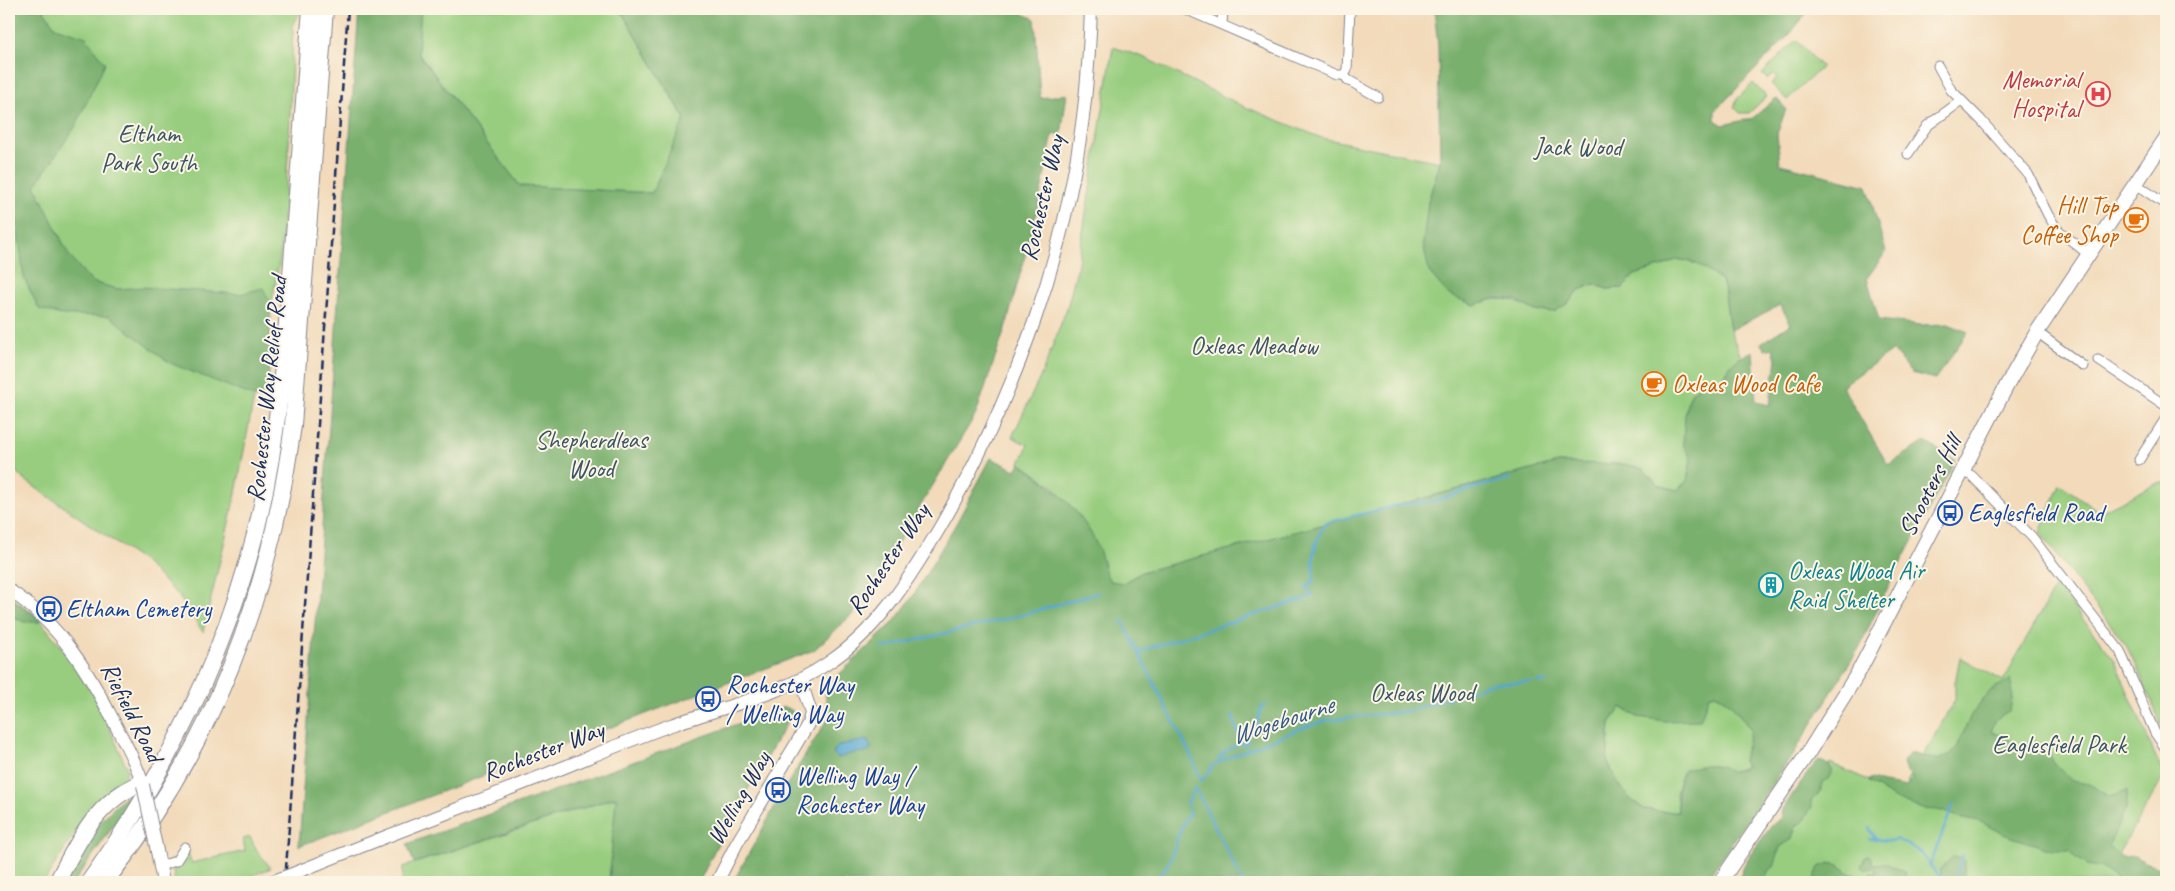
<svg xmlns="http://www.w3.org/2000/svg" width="2175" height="891" font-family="Caveat,sans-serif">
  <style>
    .green { fill: #98cd7f; stroke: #5a7e6e }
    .forest { fill: #7ab06e; stroke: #4a7066; fill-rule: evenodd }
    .water { fill: #57a8d2; stroke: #396c98 }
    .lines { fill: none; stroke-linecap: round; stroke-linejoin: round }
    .stream { stroke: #57a8d2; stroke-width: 2.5 }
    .street-casing { stroke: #86848c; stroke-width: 11 }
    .secondary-casing { stroke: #86848c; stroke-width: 14 }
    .primary-casing { stroke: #86848c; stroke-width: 16 }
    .highway-casing { stroke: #86848c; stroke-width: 18 }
    .street { stroke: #fff; stroke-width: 9 }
    .secondary { stroke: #fff; stroke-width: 12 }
    .primary { stroke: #fff; stroke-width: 14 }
    .highway { stroke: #fff; stroke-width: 16 }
    .rail { stroke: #1b2f5e; stroke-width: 2.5; stroke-dasharray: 8 4; stroke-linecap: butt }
    .secondary-bridge-casing { stroke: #86848c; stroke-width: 14; stroke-linecap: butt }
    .secondary-bridge { stroke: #fff; stroke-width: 12 }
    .labels { text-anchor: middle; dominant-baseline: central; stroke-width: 4; stroke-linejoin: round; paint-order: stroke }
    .health-label { font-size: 25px; fill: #be3a42; stroke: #fcf5e5; text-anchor: end }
    .park-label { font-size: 25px; fill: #3a5666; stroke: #fcf5e5 }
    .street-label { font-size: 25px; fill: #1b2f5e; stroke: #fcf5e5 }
    .food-label { font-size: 25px; fill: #c56008; stroke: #fcf5e5; text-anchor: end }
    .transit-label { font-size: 25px; fill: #164399; stroke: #fcf5e5; text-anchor: start }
    .culture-label { font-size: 25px; fill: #0d838f; stroke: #fcf5e5; text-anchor: start }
    .water-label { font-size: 26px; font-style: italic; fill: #305987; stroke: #fcf5e5 }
  </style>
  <rect width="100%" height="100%" fill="#fcf5e5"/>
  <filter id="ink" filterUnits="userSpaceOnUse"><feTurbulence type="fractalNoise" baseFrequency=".02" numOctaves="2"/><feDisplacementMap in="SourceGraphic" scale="10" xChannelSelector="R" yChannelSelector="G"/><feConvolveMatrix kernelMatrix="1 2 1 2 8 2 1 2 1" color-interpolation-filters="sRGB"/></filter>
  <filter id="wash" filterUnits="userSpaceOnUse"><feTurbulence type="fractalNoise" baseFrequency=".0096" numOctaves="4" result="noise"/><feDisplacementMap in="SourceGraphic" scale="20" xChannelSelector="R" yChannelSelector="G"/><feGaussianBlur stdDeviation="1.12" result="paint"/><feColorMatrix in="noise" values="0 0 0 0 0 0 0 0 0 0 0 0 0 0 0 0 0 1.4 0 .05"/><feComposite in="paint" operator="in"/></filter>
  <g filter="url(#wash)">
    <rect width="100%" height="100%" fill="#f2daba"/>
    <!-- green -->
    <g class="green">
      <polygon points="9,9 303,9 293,23 289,144 280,259 236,493 203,632 178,595 145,563 22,478 9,464"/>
      <polygon points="416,9 620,9 685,119 652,193 520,186 418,53"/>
      <polygon points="1796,40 1822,67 1787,100 1771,84 1777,77 1773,74 1767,79 1762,74"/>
      <path d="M 1113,47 L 1143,57 L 1243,106 L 1322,138 L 1440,162 L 1428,202 L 1474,305 C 1501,296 1511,297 1535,311 L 1568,303 L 1579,290 L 1594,284 L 1607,289 L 1623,288 L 1634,275 L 1663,266 L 1678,259 L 1697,264 L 1721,280 L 1724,287 L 1730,330 L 1741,357 L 1730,366 L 1723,377 L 1713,382 L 1702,384 L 1692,392 L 1687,404 L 1683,444 L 1691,459 L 1687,481 L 1677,490 L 1658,485 L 1643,469 L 1623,464 L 1558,463 L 1142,572 L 1123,583 L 1110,582 L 1106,575 L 1098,547 L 1054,487 L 1020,463 L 1028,445 L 1012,437 L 1043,371 L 1067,308 L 1077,269 Z"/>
      <polygon points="1753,83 1767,96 1749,113 1740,113 1734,107 1737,99"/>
      <path d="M 2166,482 L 2166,733 C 2151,704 2141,673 2126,645 L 2040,533 L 2060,484 L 2100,512 L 2154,485 Z"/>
      <polygon points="2056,585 2114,659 2164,776 2118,854 1907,783 1955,700 1955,683 1960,657 2003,681"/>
      <path d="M 9,596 L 36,615 L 90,684 L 127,768 C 127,783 113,790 102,800 C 78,824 62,853 44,882 L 9,882 Z"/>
      <path d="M 1715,694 C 1731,700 1740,716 1751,730 L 1743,760 L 1746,767 L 1730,772 L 1680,778 L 1676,794 L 1678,811 L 1664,812 L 1644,809 L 1630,799 L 1618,783 L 1607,761 L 1610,723 L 1621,707 L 1638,717 Z"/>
      <polygon points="1830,763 1897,793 2166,874 2166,882 1753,882"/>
      <polygon points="617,797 609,882 402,882 403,867"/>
      <polygon points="250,837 258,852 271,868 237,882 175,882 173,871 187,851 191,863 245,851 243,839"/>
    </g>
    <!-- forest -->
    <g class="forest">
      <polygon points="9,9 43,9 55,27 86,37 105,63 75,127 35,186 70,257 92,282 118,289 143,287 240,294 263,288 271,304 268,402 170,363 109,316 62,315 39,309 24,278 17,223 9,201"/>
      <polygon points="359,9 421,9 418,53 520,186 652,193 685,118 620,9 1012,9 1035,19 1040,98 1067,94 1061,135 1053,134 1037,211 1007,323 976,414 858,609 814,650 299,846"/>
      <path d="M 1434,9 L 1810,9 L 1790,34 L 1715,111 L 1715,120 L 1723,125 L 1753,118 L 1776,98 L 1786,109 L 1777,134 L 1780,164 L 1867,186 L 1886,252 L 1867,278 L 1879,320 L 1921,325 L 1948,324 L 1968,332 L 1935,379 L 1911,373 L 1893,350 L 1842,386 L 1888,465 L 1925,442 L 1955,460 L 1889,585 L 1859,648 L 1794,753 L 1705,882 L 733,882 L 788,783 L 829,717 L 825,692 L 826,687 L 893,623 L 914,595 L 957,522 L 991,458 L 1016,470 L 1020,463 C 1053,487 1079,507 1097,545 C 1103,557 1103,570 1110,581 L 1123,583 L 1142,572 L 1558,463 L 1623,464 L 1643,469 L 1658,485 L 1677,490 L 1687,481 L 1691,459 L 1683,444 L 1685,416 L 1687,404 L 1692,392 L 1702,384 L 1713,382 L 1723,377 L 1730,366 L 1741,357 L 1753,351 L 1756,402 L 1770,405 L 1776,359 L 1773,348 L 1765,350 L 1761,343 L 1791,324 L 1780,305 L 1730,330 L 1724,287 L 1721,280 L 1697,264 L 1678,259 L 1663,266 L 1634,275 L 1623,288 L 1607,289 L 1594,284 L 1579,290 L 1568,303 L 1554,312 L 1535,311 L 1516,300 L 1495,298 L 1474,305 L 1449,295 L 1429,272 L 1423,243 L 1428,202 L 1440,162 L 1438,46 ZM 1715,694 C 1731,700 1740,716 1751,730 L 1743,760 L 1746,767 L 1730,772 C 1718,760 1699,766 1684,770 C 1677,783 1677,796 1678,811 L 1664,812 L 1644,809 L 1630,799 L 1618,783 L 1607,761 L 1610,723 L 1621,707 L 1638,717 L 1665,721 L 1700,720 L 1709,696 Z"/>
      <polygon points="9,596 42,622 24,622 9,615"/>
      <path d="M 2010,680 L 2013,694 L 2010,710 L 1996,719 L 1991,732 C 2005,736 2010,742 2022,746 L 2033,739 L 2047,750 L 2053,761 L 2072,781 L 2089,784 L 2109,796 L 2128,790 L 2126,808 L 2109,845 L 2121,857 L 2135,856 L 2145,862 L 2166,869 L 2166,882 L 2121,882 L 2102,868 L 2087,865 L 2077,858 L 2070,850 L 2052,850 L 2003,834 L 1979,821 L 1959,817 L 1938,810 L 1922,809 L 1895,799 L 1869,782 L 1870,779 C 1875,779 1878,782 1883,783 C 1890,784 1898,785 1906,787 L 1913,779 L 1905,770 L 1903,762 L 1910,753 L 1937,760 L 1949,755 L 1957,748 L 1971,715 L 1992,689 Z"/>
      <polygon points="784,707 793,711 789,719 725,829 699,882 609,882 616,797 414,863 407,844"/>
      <path d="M 1819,760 L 1830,766 L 1832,771 L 1828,779 L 1823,782 C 1822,790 1818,796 1811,800 L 1812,807 L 1802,822 L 1796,826 L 1791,840 L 1780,847 L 1774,867 L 1769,870 L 1764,882 L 1739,882 L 1742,869 L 1750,855 L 1773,824 L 1781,819 C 1782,815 1782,811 1784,808 C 1788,800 1814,763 1819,760 Z"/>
      <polygon points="132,790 133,798 74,882 64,882 93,828"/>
      <polygon points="1868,856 1872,858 1873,864 1886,863 1905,873 1908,882 1870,881 1869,876 1871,873 1875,874 1876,869 1873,867 1865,870 1861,867 1865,857"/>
      <polygon points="1953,857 1959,857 1965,861 1964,875 1955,882 1936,882 1941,875 1940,869"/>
      <polygon points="1829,863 1839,865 1852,875 1854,874 1857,876 1856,880 1853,882 1845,880 1842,875 1837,882 1816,882 1814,879 1819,867"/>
    </g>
    <!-- water -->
    <polygon class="water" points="867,740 871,748 868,752 853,753 838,758 833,753 838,746"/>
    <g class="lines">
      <!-- stream -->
      <g class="stream">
        <polyline points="1122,620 1190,754 1201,781"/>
        <polyline points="883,648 1018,616 1098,593"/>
        <path d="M 1139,653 L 1150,648 L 1313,596 L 1306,587 L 1314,580 C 1311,560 1315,540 1325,523 L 1399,505 L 1436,501 L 1473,488 L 1510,479"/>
        <polyline points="1537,682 1546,682"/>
        <polyline points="1232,715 1241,743"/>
        <polyline points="1251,730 1269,727"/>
        <polyline points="1221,761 1219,758 1227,750 1241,743 1245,745 1248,741 1247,736 1257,723 1261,708 1265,705"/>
        <polyline points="1201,781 1209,772 1212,766 1227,758 1299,729 1328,720 1409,711 1493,683 1531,682"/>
        <polyline points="1195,788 1243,882"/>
        <polyline points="1869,828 1876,840"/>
        <polyline points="1941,837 1953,805"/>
        <polyline points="1869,839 1893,841 1896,839 1921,852 1930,866"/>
        <polyline points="1940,839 1930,866 1945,882"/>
        <path d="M 1150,882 C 1179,865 1172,834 1190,813 L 1187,805 L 1195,787"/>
        <polyline points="1954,882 1963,855"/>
      </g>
    </g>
  </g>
  <g filter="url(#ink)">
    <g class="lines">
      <defs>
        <g id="street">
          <polyline points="1185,9 1337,75 1344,75 1347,70 1350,9"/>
          <polyline points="1222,24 1223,9"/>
          <polyline points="1938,66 1951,90 1981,120 2028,174 2048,215 2057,229 2088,254"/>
          <polyline points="1344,75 1348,80 1378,97"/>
          <polyline points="1908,154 1927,126 1961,101"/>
          <polyline points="2136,184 2166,205"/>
          <polyline points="2037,332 2083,366"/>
          <polyline points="2098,360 2166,406"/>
          <polyline points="2139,460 2166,418"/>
          <polyline points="1963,471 1972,476 2032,537 2120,651 2155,733 2166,749"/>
          <polyline points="160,866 176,861 185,847"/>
        </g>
        <g id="secondary">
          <path d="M 9,590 C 60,624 89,672 116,726 C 126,745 137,764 143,785"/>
          <polyline points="157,851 163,882"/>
          <path d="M 295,873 C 373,841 453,811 532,780 C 578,762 624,742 671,725 C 725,706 780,696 828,663 C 878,630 909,579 939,529 C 1014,400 1069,248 1085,100 C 1088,70 1090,39 1091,9"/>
          <polyline points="717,882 737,843 808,724 811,713 801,681"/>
        </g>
        <polyline id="primary" points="1720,882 1808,753 1858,673 2007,385 2037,332 2166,138"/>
        <g id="highway">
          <path d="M 57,882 C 77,843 98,799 142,783"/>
          <path d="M 89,882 C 165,775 224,658 256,531 C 278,442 285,352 292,262 C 298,177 304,93 311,9"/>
          <path d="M 105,882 C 213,746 270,596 293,425 L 325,9"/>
        </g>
      </defs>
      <!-- street casing -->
      <use href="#street" class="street-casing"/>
      <!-- secondary casing -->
      <use href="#secondary" class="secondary-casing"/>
      <!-- primary casing -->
      <use href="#primary" class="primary-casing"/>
      <!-- highway casing -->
      <use href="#highway" class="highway-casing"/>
      <!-- street -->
      <use href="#street" class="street"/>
      <!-- secondary -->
      <use href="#secondary" class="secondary"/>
      <!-- primary -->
      <use href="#primary" class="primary"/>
      <!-- highway -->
      <use href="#highway" class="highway"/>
      <!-- rail -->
      <polyline class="rail" points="285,882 348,9"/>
      <defs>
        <g id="secondary-bridge">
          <polyline points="143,785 157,851"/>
          <polyline points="271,882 295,873"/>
        </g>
      </defs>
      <!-- secondary-bridge casing -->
      <use href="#secondary-bridge" class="secondary-bridge-casing"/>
      <!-- secondary-bridge -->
      <use href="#secondary-bridge" class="secondary-bridge"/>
    </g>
  </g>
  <!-- icons -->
  <defs>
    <symbol id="hospital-ring" viewBox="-11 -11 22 22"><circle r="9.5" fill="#fcf5e5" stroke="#e0444e" stroke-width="1.5"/><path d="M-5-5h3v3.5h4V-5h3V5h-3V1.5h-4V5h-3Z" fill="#e0444e"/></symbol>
    <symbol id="cafe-ring" viewBox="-11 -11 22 22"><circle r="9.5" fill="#fcf5e5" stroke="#e8710a" stroke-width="1.5"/><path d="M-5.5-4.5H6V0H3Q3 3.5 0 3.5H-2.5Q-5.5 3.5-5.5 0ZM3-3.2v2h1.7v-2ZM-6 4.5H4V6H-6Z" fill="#e8710a"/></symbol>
    <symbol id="bus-ring" viewBox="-11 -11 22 22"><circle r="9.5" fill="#fcf5e5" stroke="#1a4fb4" stroke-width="1.5"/><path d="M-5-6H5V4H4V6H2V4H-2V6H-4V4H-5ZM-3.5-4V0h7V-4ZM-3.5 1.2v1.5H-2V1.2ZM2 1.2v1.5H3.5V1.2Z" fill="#1a4fb4"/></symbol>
    <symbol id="building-ring" viewBox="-11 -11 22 22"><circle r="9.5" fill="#fcf5e5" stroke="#0f9aa8" stroke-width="1.5"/><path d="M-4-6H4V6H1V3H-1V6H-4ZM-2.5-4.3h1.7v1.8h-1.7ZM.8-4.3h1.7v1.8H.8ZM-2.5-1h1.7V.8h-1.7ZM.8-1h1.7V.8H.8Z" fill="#0f9aa8"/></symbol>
  </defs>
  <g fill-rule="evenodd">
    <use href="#hospital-ring" x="2084" y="80" width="28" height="28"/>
    <use href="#cafe-ring" x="2122" y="206" width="28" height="28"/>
    <use href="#cafe-ring" x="1640" y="370" width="28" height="28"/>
    <use href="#bus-ring" x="1936" y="499" width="28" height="28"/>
    <use href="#building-ring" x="1757" y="571" width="28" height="28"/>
    <use href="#bus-ring" x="35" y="595" width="28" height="28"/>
    <use href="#bus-ring" x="694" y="685" width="28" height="28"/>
    <use href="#bus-ring" x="764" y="776" width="28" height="28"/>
  </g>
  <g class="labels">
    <!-- health labels -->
    <g class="health-label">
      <text x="2080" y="80">Memorial<tspan x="2080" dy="29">Hospital</tspan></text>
    </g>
    <!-- park labels -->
    <g class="park-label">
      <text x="149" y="134">Eltham<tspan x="149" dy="29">Park South</tspan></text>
      <text x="1578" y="147">Jack Wood</text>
      <text x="1254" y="346">Oxleas Meadow</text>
      <text x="591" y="440">Shepherdleas<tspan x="591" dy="29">Wood</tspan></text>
      <text x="1422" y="693">Oxleas Wood</text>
      <text x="2059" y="745">Eaglesfield Park</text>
    </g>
    <!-- street labels -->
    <g class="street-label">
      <text transform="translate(1042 198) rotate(-77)">Rochester Way</text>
      <text transform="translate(267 389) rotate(-84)">Rochester Way Relief Road</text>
      <text transform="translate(1930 486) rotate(-63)">Shooters Hill</text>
      <text transform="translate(888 559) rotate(-56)">Rochester Way</text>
      <text transform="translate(132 712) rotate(63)">Riefield Road</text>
      <text transform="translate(543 751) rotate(-21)">Rochester Way</text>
      <text transform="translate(739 798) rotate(-60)">Welling Way</text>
    </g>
    <!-- food labels -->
    <g class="food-label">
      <text x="2118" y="206">Hill Top<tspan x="2118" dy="29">Coffee Shop</tspan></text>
      <text x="1672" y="384" text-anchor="start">Oxleas Wood Cafe</text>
    </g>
    <!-- transit labels -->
    <g class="transit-label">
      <text x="1968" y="513">Eaglesfield Road</text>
      <text x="66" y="609">Eltham Cemetery</text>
      <text x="726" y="685">Rochester Way<tspan x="726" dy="29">/ Welling Way</tspan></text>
      <text x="796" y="776">Welling Way /<tspan x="796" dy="29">Rochester Way</tspan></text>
    </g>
    <!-- culture labels -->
    <g class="culture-label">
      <text x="1788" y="571">Oxleas Wood Air<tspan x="1788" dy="29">Raid Shelter</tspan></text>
    </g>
    <!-- water labels -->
    <g class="water-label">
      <text transform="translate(1282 720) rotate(-18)">Wogebourne</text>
    </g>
  </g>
  <!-- margin -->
  <rect width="2175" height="891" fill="none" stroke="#fcf5e5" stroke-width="30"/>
</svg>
